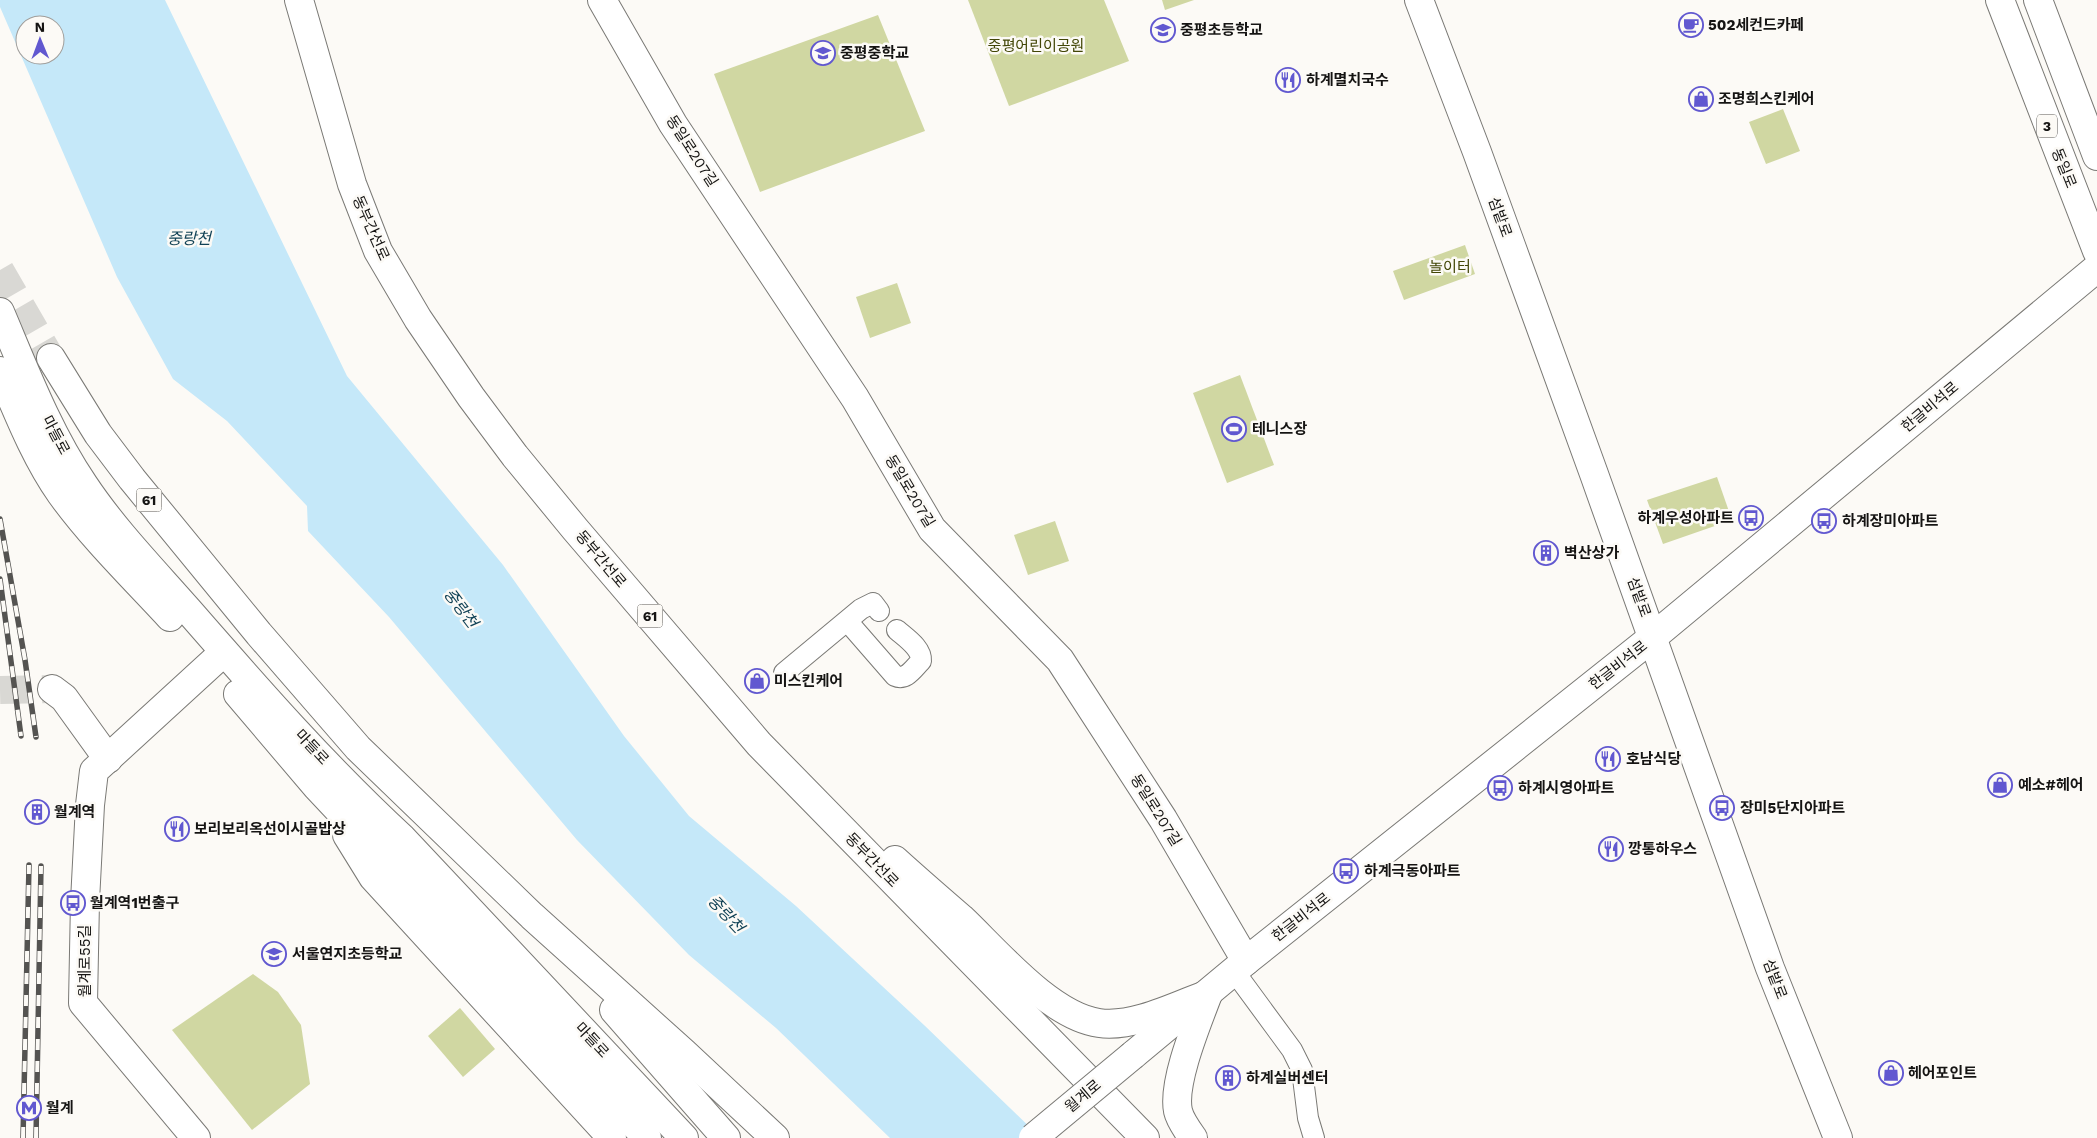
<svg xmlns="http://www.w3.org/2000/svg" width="2097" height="1138" font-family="'Work Sans','Noto Sans KR',sans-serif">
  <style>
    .green { fill: #d0d7a2 }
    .water { fill: #c5e8f9; fill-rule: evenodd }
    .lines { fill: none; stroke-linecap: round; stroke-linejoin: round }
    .secondary-tunnel { stroke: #d9d8d4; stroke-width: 28; stroke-dasharray: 28 14; stroke-linecap: butt }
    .highway-tunnel { stroke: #d9d8d4; stroke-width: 28; stroke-dasharray: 28 14; stroke-linecap: butt }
    .street-casing { stroke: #7a7975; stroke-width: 22 }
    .secondary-casing { stroke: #7a7975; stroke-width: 30 }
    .primary-casing { stroke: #7a7975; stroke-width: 30 }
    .highway-casing { stroke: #7a7975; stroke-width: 30 }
    .street { stroke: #fff; stroke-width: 20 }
    .secondary { stroke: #fff; stroke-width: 28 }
    .primary { stroke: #fff; stroke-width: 28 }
    .highway { stroke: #fff; stroke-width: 28 }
    .rail-casing { stroke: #545351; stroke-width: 5.5 }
    .rail { stroke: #fcfaf6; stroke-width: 4; stroke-dasharray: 11; stroke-linecap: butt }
    .secondary-bridge-casing { stroke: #7a7975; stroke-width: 30; stroke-linecap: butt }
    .secondary-bridge { stroke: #fff; stroke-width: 28 }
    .labels { text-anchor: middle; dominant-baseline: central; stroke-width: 5; stroke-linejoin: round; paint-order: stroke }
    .shield { fill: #fcfaf6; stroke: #5a5957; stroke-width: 1 }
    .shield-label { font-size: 14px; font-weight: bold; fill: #151413 }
    .poi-label { font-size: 15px; font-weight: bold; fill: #151413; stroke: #fcfaf6; text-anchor: start }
    .park-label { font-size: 15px; fill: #424606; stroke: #fcfaf6 }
    .street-label { font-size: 15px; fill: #151413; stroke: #fcfaf6 }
    .water-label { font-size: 16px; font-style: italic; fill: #114256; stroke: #fcfaf6 }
  </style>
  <rect width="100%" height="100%" fill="#fcfaf6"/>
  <!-- green -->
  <g class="green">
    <polygon points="968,0 1104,0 1129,61 1009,106"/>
    <polygon points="1162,0 1194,0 1165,10"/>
    <polygon points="878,15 925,131 760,192 714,74"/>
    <polygon points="1783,109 1800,151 1766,164 1749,122"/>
    <polygon points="1465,245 1475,274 1404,300 1393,271"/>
    <polygon points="897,283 911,323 870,338 856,297"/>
    <polygon points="1240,375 1274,465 1227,483 1193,393"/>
    <polygon points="1717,477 1732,520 1663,544 1647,500"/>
    <polygon points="1055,521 1069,561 1028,575 1014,535"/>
    <polygon points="253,974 278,992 301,1025 310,1084 252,1130 172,1030"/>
    <polygon points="460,1008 495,1049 463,1077 428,1036"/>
  </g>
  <!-- water -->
  <path class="water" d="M 0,0 L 165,0 L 347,376 L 503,565 L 624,736 L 689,816 L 796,906 L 924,1025 L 1041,1138 L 890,1138 L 776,1028 L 689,955 L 577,840 L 389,617 L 308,531 L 307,506 L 227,421 L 173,379 L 117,277 L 0,7 ZM 25,25 L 55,25 L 55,55 L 25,55 Z"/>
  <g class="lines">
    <!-- secondary-tunnel -->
    <polyline class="secondary-tunnel" points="0,690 52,689"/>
    <!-- highway-tunnel -->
    <polyline class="highway-tunnel" points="0,270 51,358"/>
    <defs>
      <g id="street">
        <path d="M 848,622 L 895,676 C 906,681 913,669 921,661 C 922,648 906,638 897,630"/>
        <polyline points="784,673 861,609 873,603 879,611"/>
        <polyline points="1234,971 1292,1050 1302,1070 1308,1118 1314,1138"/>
      </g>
      <g id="secondary">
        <polyline points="602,0 673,124 855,398 932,529 1060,660 1163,819 1246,961"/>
        <polyline points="1419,0 1477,152 1594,474 1770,968 1838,1138"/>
        <path d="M 0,312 C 25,371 48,432 84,485 C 114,530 152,569 188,610 C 256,688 325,767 402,838 L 684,1138"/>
        <path d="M 0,371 C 18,413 35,457 61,494 C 93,538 133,577 170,617"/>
        <polyline points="52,689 64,698 108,759"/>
        <polyline points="238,694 317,787 647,1138"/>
        <polyline points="347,835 373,877 612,1138"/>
        <polyline points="1133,1055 1246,961 1653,637 2097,268"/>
        <polyline points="196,1138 83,1003 85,901 90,805 94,771 224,652"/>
      </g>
      <g id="primary">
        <polyline points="2000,0 2097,251"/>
        <polyline points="2038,0 2097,156"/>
      </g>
      <g id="highway">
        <polyline points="299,0 352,184 378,251 418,319 471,397 515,456 575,529 759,744 1145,1138"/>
        <polyline points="51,358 98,434 132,479 259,634 358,748 532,916 684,1053 775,1138"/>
        <path d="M 895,860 C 917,880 939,899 961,918 C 996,951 1050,1016 1099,1023 C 1133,1028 1176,1006 1208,994"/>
        <polyline points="614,1010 726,1138"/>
        <path d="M 1193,1138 C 1188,1131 1180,1120 1178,1111 C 1172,1082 1198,1021 1208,994"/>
      </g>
    </defs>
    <!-- street casing -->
    <use href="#street" class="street-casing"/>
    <!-- secondary casing -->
    <use href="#secondary" class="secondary-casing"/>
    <!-- primary casing -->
    <use href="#primary" class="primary-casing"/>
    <!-- highway casing -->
    <use href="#highway" class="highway-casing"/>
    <!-- street -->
    <use href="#street" class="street"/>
    <!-- secondary -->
    <use href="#secondary" class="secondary"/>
    <!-- primary -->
    <use href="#primary" class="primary"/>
    <!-- highway -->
    <use href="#highway" class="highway"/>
    <defs>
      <g id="rail">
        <polyline points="0,519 25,660 36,737"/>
        <polyline points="0,579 21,736"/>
        <polyline points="23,1138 29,865"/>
        <polyline points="36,1138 41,866"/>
      </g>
    </defs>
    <!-- rail casing -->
    <use href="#rail" class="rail-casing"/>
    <!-- rail -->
    <use href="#rail" class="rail"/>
    <defs>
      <polyline id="secondary-bridge" points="1033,1138 1133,1055"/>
    </defs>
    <!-- secondary-bridge casing -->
    <use href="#secondary-bridge" class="secondary-bridge-casing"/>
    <!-- secondary-bridge -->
    <use href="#secondary-bridge" class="secondary-bridge"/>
  </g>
  <!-- icons -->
  <defs>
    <symbol id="cafe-ring" viewBox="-11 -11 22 22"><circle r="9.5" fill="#fcfaf6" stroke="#6158d0" stroke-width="1.5"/><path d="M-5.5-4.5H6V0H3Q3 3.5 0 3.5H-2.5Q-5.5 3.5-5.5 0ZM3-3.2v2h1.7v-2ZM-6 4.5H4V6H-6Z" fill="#6158d0"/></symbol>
    <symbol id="school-ring" viewBox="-11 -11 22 22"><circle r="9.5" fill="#fcfaf6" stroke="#6158d0" stroke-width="1.5"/><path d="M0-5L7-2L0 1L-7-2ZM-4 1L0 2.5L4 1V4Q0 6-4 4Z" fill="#6158d0"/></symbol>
    <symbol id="restaurant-ring" viewBox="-11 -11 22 22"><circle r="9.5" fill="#fcfaf6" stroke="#6158d0" stroke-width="1.5"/><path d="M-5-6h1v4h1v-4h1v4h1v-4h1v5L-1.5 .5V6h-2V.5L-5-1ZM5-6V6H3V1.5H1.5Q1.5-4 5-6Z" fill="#6158d0"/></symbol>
    <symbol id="shop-ring" viewBox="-11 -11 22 22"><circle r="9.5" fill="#fcfaf6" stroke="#6158d0" stroke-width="1.5"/><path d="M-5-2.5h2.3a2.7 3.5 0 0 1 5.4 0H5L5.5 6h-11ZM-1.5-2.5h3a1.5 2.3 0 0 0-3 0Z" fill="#6158d0"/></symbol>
    <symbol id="stadium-ring" viewBox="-11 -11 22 22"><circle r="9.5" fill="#fcfaf6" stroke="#6158d0" stroke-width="1.5"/><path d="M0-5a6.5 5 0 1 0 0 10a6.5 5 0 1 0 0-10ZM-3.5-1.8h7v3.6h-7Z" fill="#6158d0"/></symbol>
    <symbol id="bus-ring" viewBox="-11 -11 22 22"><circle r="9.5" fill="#fcfaf6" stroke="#6158d0" stroke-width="1.5"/><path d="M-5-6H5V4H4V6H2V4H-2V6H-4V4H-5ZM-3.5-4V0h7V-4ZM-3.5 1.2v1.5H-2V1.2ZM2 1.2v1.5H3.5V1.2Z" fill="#6158d0"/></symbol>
    <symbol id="building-ring" viewBox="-11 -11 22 22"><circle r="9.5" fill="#fcfaf6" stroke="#6158d0" stroke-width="1.5"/><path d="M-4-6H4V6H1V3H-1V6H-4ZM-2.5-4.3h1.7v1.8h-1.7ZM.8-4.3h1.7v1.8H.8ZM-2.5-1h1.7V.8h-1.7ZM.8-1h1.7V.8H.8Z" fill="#6158d0"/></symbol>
    <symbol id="metro-ring" viewBox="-11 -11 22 22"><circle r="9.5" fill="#fcfaf6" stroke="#6158d0" stroke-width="1.5"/><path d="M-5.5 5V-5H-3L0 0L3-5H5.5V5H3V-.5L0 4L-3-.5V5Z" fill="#6158d0"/></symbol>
  </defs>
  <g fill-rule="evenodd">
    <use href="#cafe-ring" x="1677" y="11" width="28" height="28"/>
    <use href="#school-ring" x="1149" y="16" width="28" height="28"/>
    <use href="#school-ring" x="809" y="39" width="28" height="28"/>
    <use href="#restaurant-ring" x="1274" y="66" width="28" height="28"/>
    <use href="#shop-ring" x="1687" y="85" width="28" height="28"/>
    <use href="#stadium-ring" x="1220" y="415" width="28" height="28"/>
    <use href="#bus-ring" x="1737" y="504" width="28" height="28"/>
    <use href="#bus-ring" x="1810" y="507" width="28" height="28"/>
    <use href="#building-ring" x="1532" y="539" width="28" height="28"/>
    <use href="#shop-ring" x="743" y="667" width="28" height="28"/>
    <use href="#restaurant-ring" x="1594" y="745" width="28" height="28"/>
    <use href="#shop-ring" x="1986" y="771" width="28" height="28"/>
    <use href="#bus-ring" x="1486" y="774" width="28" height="28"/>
    <use href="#bus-ring" x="1708" y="794" width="28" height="28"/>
    <use href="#building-ring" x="23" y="798" width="28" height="28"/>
    <use href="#restaurant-ring" x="163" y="815" width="28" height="28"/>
    <use href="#restaurant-ring" x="1597" y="835" width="28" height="28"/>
    <use href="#bus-ring" x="1332" y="857" width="28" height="28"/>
    <use href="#bus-ring" x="59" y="889" width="28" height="28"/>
    <use href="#school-ring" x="260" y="940" width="28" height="28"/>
    <use href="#shop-ring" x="1877" y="1059" width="28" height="28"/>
    <use href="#building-ring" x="1214" y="1064" width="28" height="28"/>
    <use href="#metro-ring" x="15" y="1094" width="28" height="28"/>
  </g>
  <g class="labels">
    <!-- shield labels -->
    <g class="shield">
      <rect x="2037" y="114.5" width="20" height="23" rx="4"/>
      <rect x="136.5" y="488.5" width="25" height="23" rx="4"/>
      <rect x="637.5" y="604.5" width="25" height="23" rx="4"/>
    </g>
    <g class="shield-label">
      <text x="2047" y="126">3</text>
      <text x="149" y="500">61</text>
      <text x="650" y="616">61</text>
    </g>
    <!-- poi labels -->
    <g class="poi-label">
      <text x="1708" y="25">502세컨드카페</text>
      <text x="1180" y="30">중평초등학교</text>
      <text x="840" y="53">중평중학교</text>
      <text x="1306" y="80">하계멸치국수</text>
      <text x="1718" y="99">조명희스킨케어</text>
      <text x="1252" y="429">테니스장</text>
      <text x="1734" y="518" text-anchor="end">하계우성아파트</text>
      <text x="1842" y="521">하계장미아파트</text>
      <text x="1564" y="553">벽산상가</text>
      <text x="774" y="681">미스킨케어</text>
      <text x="1626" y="759">호남식당</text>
      <text x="2018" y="785">예소#헤어</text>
      <text x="1518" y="788">하계시영아파트</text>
      <text x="1740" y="808">장미5단지아파트</text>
      <text x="54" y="812">월계역</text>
      <text x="194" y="829">보리보리옥선이시골밥상</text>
      <text x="1628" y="849">깡통하우스</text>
      <text x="1364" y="871">하계극동아파트</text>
      <text x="90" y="903">월계역1번출구</text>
      <text x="292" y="954">서울연지초등학교</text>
      <text x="1908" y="1073">헤어포인트</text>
      <text x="1246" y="1078">하계실버센터</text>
      <text x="46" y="1108">월계</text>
    </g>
    <!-- park labels -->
    <g class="park-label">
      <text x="1036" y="46">중평어린이공원</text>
      <text x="1450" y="267">놀이터</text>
    </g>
    <!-- street labels -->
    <g class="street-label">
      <text transform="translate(692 151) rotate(57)">동일로207길</text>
      <text transform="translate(2064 168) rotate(68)">동일로</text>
      <text transform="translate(1500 217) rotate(70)">섬밭로</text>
      <text transform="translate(371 228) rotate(66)">동부간선로</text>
      <text transform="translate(1930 407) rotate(-40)">한글비석로</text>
      <text transform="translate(56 435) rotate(62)">마들로</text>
      <text transform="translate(910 491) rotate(59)">동일로207길</text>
      <text transform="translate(601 559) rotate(50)">동부간선로</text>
      <text transform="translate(1639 597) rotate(70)">섬밭로</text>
      <text transform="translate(1618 665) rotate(-38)">한글비석로</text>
      <text transform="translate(312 747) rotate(47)">마들로</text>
      <text transform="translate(1156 810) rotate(58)">동일로207길</text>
      <text transform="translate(872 860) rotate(46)">동부간선로</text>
      <text transform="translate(1301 917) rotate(-38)">한글비석로</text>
      <text transform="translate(85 961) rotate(-90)">월계로55길</text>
      <text transform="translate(1775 979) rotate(69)">섬밭로</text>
      <text transform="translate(592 1040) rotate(47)">마들로</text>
      <text transform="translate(1083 1096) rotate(-40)">월계로</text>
    </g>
    <!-- water labels -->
    <g class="water-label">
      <text x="189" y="238">중랑천</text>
      <text transform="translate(461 608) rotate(53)">중랑천</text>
      <text transform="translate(726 914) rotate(47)">중랑천</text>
    </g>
  </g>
  <!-- north arrow -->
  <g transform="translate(40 40) rotate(359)"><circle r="24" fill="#fcfaf6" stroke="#a09e9b"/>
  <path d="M0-4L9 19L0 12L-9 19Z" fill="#6158d0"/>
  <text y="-8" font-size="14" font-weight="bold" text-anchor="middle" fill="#151413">N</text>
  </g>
</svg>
